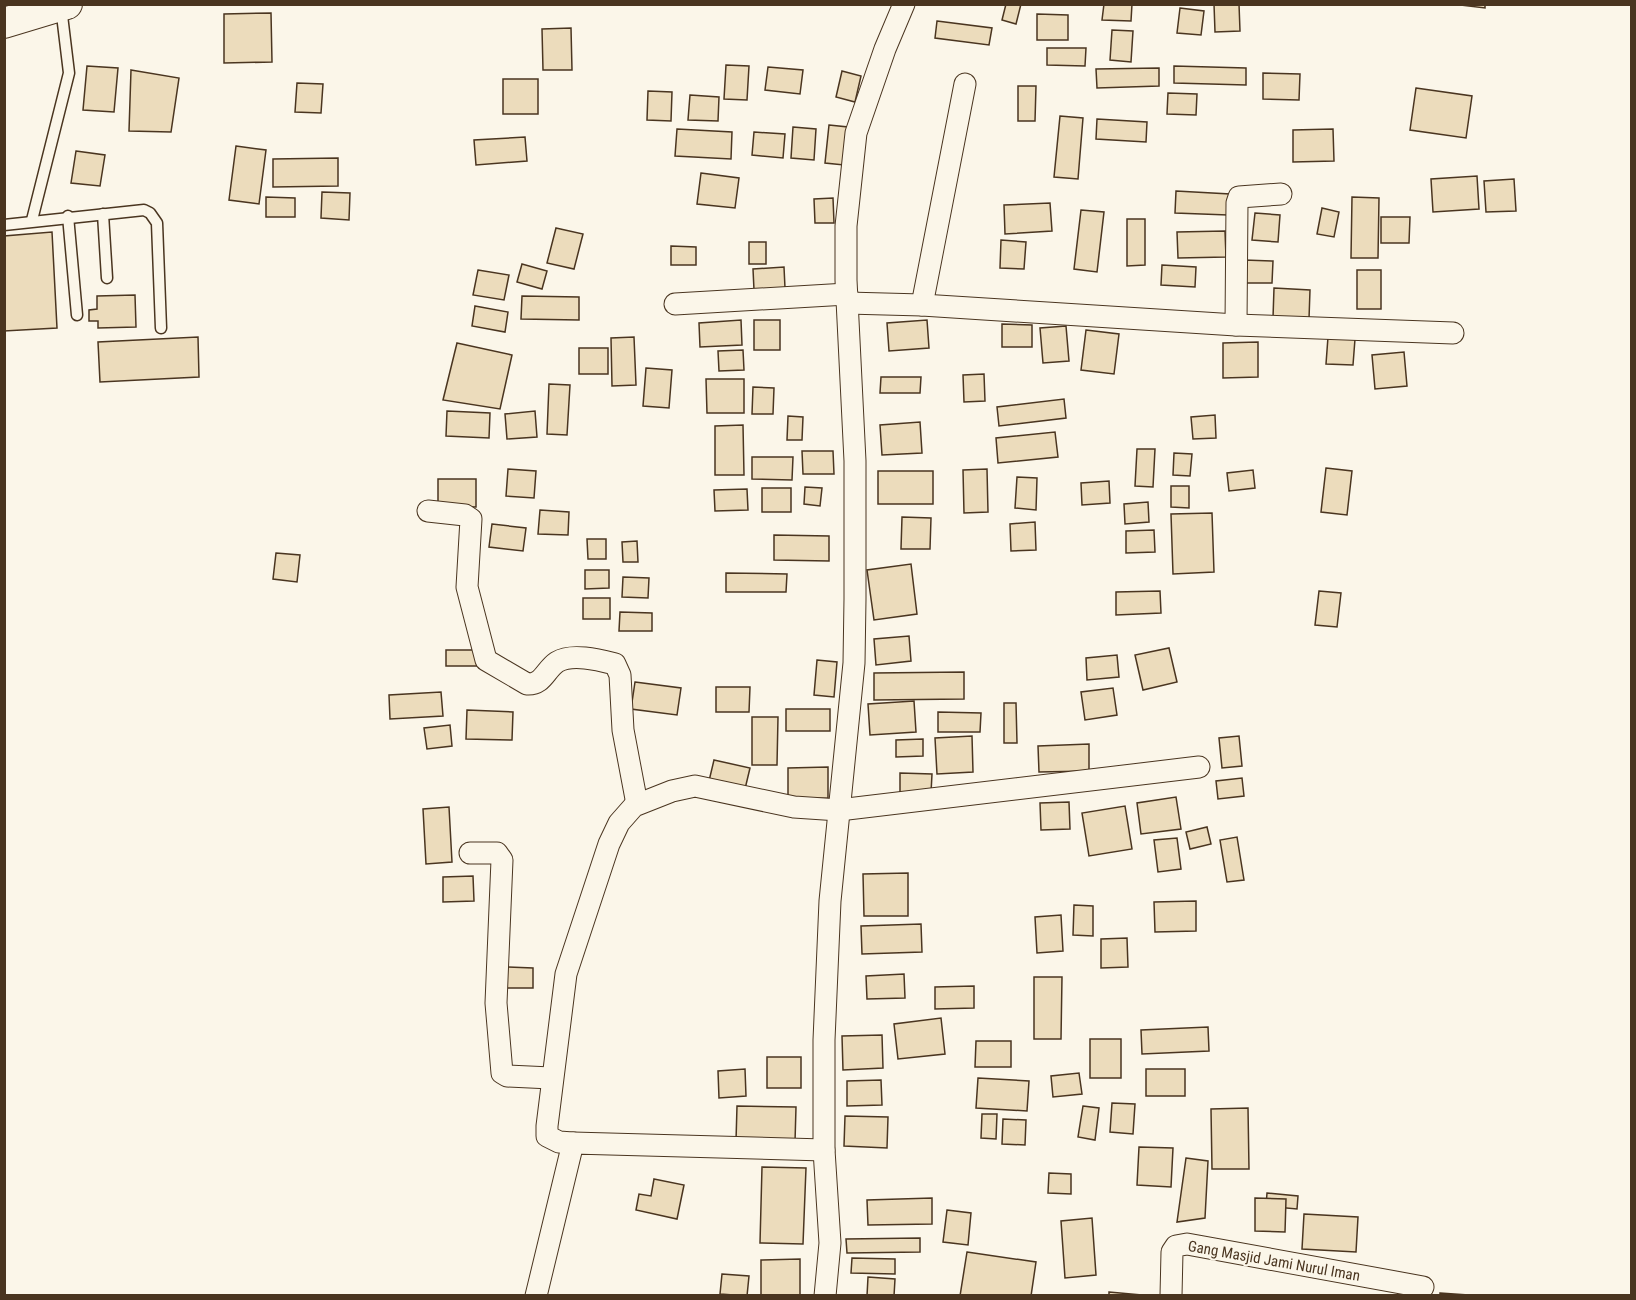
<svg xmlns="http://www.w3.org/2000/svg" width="1636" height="1300" font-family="'Roboto Condensed',sans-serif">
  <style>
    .building { fill: #ecdcbc; stroke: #4a3520; stroke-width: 1.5 }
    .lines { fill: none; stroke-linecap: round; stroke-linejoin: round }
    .lane-casing { stroke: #4a3520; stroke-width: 13 }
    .street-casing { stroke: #4a3520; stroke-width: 23 }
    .secondary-casing { stroke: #4a3520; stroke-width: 32 }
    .lane { stroke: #fbf6e9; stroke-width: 10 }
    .street { stroke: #fbf6e9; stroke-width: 21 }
    .secondary { stroke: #fbf6e9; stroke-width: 30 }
    .labels { text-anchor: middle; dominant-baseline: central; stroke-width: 4.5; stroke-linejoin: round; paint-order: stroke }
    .street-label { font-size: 15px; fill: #4a3520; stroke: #fbf6e9 }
  </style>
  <rect width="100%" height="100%" fill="#fbf6e9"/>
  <!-- building -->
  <g class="building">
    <polygon points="1006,4 1021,4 1016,24 1002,20"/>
    <polygon points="1104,4 1132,4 1131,21 1102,20"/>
    <polygon points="1214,4 1239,4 1240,31 1215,32"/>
    <polygon points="1452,4 1485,4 1485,8"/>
    <polygon points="1180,8 1204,11 1201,35 1177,33"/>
    <polygon points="271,13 272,62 224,63 224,14"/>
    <polygon points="1037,14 1068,15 1068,40 1037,40"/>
    <polygon points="937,21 992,28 989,45 935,38"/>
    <polygon points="571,28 572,70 543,70 542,29"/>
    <polygon points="1112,30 1133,31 1131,62 1110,60"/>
    <polygon points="1047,48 1086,48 1085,66 1047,65"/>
    <polygon points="726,65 749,66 747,100 724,99"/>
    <polygon points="87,66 118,68 114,112 83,110"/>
    <polygon points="1174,66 1246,68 1246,85 1174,83"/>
    <polygon points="768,67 803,70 800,94 765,90"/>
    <polygon points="1159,68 1159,86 1097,88 1096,69"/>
    <polygon points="131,70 179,78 171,132 129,131"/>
    <polygon points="842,71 861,76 855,102 836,97"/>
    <polygon points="1263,73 1300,74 1299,100 1263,99"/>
    <rect x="503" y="79" width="35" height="35"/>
    <polygon points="297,83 323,84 321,113 295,112"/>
    <polygon points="1018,86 1036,86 1035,121 1018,121"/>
    <polygon points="1416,88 1472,96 1466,138 1410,130"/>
    <polygon points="648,91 672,92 671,121 647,120"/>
    <polygon points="1168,93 1197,94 1196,115 1167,114"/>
    <polygon points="690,95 719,97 718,121 688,120"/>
    <polygon points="1060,116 1083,118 1078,179 1054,177"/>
    <polygon points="1097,119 1147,122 1146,142 1096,139"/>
    <polygon points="829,125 848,127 844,165 825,163"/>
    <polygon points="793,127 816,129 814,160 791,158"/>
    <polygon points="677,129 732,132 731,159 675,156"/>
    <polygon points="1333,129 1334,161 1293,162 1293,130"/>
    <polygon points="754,132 785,134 783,158 752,155"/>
    <polygon points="525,137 527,161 476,165 474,140"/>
    <polygon points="236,146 266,150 259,204 229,200"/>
    <polygon points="76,151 105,155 100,186 71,183"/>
    <polygon points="338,158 338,186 273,187 273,159"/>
    <polygon points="701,173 739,178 735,208 697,204"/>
    <polygon points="1477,176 1479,209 1433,212 1431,179"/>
    <polygon points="1514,179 1516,211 1486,212 1484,181"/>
    <polygon points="1176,191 1230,194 1228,215 1175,213"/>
    <polygon points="322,192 350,193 349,220 321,218"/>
    <polygon points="266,197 295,198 295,217 266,217"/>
    <polygon points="1352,197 1379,198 1378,258 1351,258"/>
    <polygon points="833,198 834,223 815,223 814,199"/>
    <polygon points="1050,203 1052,231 1005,234 1004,205"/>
    <polygon points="1322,208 1339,212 1334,237 1317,234"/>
    <polygon points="1081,210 1104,212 1097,272 1074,269"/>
    <polygon points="1255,213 1280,215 1278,242 1252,240"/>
    <polygon points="1381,217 1410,217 1409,243 1381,243"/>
    <polygon points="1127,219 1145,219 1145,265 1127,266"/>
    <polygon points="556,228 583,234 574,269 547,263"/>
    <polygon points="1225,231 1226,257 1178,258 1177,232"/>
    <polygon points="52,232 57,328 4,331 4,236"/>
    <polygon points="1001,240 1026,242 1024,269 1000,268"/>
    <rect x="749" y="242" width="17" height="22"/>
    <polygon points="671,246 696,247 696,265 671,265"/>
    <polygon points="1244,260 1273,261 1272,283 1244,283"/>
    <polygon points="522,264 547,271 542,289 517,282"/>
    <polygon points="1162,265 1196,267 1195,287 1161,285"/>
    <polygon points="784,267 785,288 754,290 753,269"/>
    <polygon points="478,270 509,275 504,300 473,295"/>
    <rect x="1357" y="270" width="24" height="39"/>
    <polygon points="1274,288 1310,290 1309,319 1273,318"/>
    <polygon points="135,295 136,327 98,328 98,321 89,321 89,310 97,309 97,296"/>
    <polygon points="522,296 579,297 579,320 521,319"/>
    <polygon points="475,306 508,312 505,332 472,326"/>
    <polygon points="741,320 742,345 700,347 699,323"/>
    <rect x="754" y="320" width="26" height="30"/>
    <polygon points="927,320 929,348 889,351 887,323"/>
    <polygon points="1002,324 1032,325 1032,347 1002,347"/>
    <polygon points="1066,326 1069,361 1043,363 1040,328"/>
    <polygon points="1086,330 1119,334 1114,374 1081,370"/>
    <polygon points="198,337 199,377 100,382 98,342"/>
    <polygon points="634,337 636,385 612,386 611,338"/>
    <polygon points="1328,337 1355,339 1353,365 1326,364"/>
    <polygon points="1258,342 1258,377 1223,378 1223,343"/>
    <polygon points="457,343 512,355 500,409 443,400"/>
    <rect x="579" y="348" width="29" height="26"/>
    <polygon points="743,350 744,370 719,371 718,351"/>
    <polygon points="1404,352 1407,386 1375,389 1372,355"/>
    <polygon points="646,368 672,370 669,408 643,406"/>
    <polygon points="984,374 985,401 964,402 963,375"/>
    <polygon points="881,377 921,377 920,393 880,393"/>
    <polygon points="706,379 744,379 744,413 707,413"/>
    <polygon points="549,384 570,385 567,435 547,434"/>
    <polygon points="753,387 774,388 773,414 752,414"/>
    <polygon points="1064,399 1066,418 999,426 997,407"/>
    <polygon points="447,411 490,413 489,438 446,436"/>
    <polygon points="535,411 537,437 507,439 505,414"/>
    <polygon points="1215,415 1216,438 1193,439 1191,417"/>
    <polygon points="788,416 803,417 802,440 787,440"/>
    <polygon points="920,422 922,453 882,455 880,425"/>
    <polygon points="743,425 744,475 715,475 715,426"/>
    <polygon points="1055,432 1058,457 998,463 996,438"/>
    <polygon points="1137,449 1155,449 1153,487 1135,486"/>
    <polygon points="802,451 833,451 834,474 803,474"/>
    <polygon points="1174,453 1192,454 1190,476 1173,475"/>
    <polygon points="752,457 793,457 792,480 752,479"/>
    <polygon points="1326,468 1352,471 1347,515 1321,512"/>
    <polygon points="508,469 536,471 534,498 506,496"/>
    <polygon points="987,469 988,512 964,513 963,470"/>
    <polygon points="1253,470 1255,488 1229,491 1227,473"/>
    <rect x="878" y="471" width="55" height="33"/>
    <polygon points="1017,477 1037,478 1036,510 1015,508"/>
    <polygon points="438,479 476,479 476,507 438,506"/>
    <polygon points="1109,481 1110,503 1082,505 1081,483"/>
    <polygon points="1171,486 1189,486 1189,508 1171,507"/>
    <polygon points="805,487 822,488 820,506 804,504"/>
    <rect x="762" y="488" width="29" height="24"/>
    <polygon points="747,489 748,510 715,511 714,490"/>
    <polygon points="1148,502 1149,522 1125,524 1124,504"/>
    <polygon points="540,510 569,512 568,535 538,534"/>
    <polygon points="1212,513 1214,572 1173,574 1171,514"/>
    <polygon points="902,517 931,518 930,549 901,549"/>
    <polygon points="1035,522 1036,550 1011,551 1010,524"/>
    <polygon points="492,524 526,528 523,551 489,547"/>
    <polygon points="1154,530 1155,552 1126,553 1126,531"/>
    <polygon points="774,535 829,536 829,561 774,560"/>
    <polygon points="587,539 606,539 606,559 588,559"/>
    <polygon points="637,541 638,562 623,562 622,542"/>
    <polygon points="276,553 300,555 297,582 273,579"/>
    <polygon points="911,564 917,614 874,620 867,570"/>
    <polygon points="585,570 609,570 609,588 585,589"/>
    <polygon points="726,573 787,574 786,592 726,592"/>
    <polygon points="623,577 649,578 648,598 622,597"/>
    <polygon points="1160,591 1161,613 1116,615 1116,592"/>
    <polygon points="1319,591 1341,593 1337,627 1315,625"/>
    <rect x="583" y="598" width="27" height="21"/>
    <polygon points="620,612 652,613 652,631 619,631"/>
    <polygon points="909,636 911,661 876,665 874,639"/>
    <polygon points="1169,648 1177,682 1143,690 1135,655"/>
    <rect x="446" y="650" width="31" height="16"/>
    <polygon points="1117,655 1119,677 1087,680 1086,658"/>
    <polygon points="817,660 837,662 834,697 814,695"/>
    <polygon points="964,672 964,699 874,700 874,673"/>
    <polygon points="635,682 681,688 677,715 631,709"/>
    <polygon points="716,687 750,687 749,712 716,712"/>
    <polygon points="1113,688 1117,715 1085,720 1081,692"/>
    <polygon points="441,692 443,716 390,719 389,695"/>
    <polygon points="914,701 916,732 870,735 868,704"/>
    <polygon points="1004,703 1016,703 1017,743 1004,743"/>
    <rect x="786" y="709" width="44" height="22"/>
    <polygon points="467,710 513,712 512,740 466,739"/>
    <polygon points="938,712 981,713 980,732 938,732"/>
    <polygon points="752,717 778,717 777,765 752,765"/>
    <polygon points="450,725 452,746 427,749 424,728"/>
    <polygon points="972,736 973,772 937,774 935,738"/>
    <polygon points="1239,736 1242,766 1222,768 1219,738"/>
    <polygon points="923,739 923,756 896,757 896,740"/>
    <polygon points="1089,744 1089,771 1039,772 1038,746"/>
    <polygon points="714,760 750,768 745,789 709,781"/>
    <polygon points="828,767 828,798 788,799 788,768"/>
    <polygon points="900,773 932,774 931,793 900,792"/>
    <polygon points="1242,778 1244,796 1218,799 1216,781"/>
    <polygon points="1176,797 1181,829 1141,834 1137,803"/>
    <polygon points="1069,802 1070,829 1041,830 1040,803"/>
    <polygon points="1125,806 1132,849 1089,856 1082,813"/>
    <polygon points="449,807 452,862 426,864 423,809"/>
    <polygon points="1207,827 1211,844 1190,849 1186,832"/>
    <polygon points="1237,837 1244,880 1227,882 1220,840"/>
    <polygon points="1177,838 1181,869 1158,872 1154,840"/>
    <polygon points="908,873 908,916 864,916 863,874"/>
    <polygon points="473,876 474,901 443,902 443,877"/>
    <polygon points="1196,901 1196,931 1155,932 1154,902"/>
    <polygon points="1074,905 1093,906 1093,936 1073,935"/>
    <polygon points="1061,915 1063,951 1037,953 1035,917"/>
    <polygon points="921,924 922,952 862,954 861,926"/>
    <polygon points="1127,938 1128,967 1101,968 1101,939"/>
    <polygon points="506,967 533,968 533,988 506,988"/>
    <polygon points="904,974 905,998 867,999 866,976"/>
    <polygon points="1034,977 1062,977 1061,1039 1034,1039"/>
    <polygon points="974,986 974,1008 935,1009 935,987"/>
    <polygon points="941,1018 945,1054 898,1059 894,1024"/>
    <polygon points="1208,1027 1209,1051 1142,1054 1141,1030"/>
    <polygon points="882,1035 883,1068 843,1070 842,1036"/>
    <rect x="1090" y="1039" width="31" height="39"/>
    <polygon points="976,1041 1011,1041 1011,1067 975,1067"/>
    <rect x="767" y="1057" width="34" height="31"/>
    <polygon points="745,1069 746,1096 719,1098 718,1071"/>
    <rect x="1146" y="1069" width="39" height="27"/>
    <polygon points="1079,1073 1082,1094 1053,1097 1051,1076"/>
    <polygon points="978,1078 1029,1081 1027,1111 976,1108"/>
    <polygon points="881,1080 882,1105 847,1106 847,1081"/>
    <polygon points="1112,1103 1135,1104 1133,1134 1110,1132"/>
    <polygon points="737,1106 796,1107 795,1142 736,1141"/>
    <polygon points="1083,1106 1099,1108 1095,1140 1078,1137"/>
    <polygon points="1248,1108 1249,1169 1212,1169 1211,1109"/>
    <polygon points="982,1114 997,1114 996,1139 981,1138"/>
    <polygon points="845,1116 888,1117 887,1148 844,1146"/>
    <polygon points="1003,1119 1026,1120 1025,1145 1002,1144"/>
    <polygon points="1139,1147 1173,1148 1171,1187 1137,1185"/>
    <polygon points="1186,1158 1208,1161 1205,1218 1177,1222"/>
    <polygon points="762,1167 806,1168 803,1244 760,1243"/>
    <polygon points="1049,1173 1071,1174 1071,1194 1048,1193"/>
    <polygon points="654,1179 684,1185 677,1219 636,1210 639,1194 651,1196"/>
    <polygon points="1267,1193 1298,1196 1297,1209 1266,1206"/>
    <polygon points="932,1198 932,1224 868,1225 867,1200"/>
    <polygon points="1255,1198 1286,1199 1285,1232 1255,1231"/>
    <polygon points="947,1210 971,1213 968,1245 943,1242"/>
    <polygon points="1304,1214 1358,1217 1356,1252 1302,1249"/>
    <polygon points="1092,1218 1096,1275 1065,1278 1061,1221"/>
    <polygon points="920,1238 920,1252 847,1253 846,1239"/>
    <polygon points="967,1252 1036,1262 1031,1296 960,1296"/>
    <polygon points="852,1258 895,1259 895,1274 851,1273"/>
    <polygon points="800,1259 800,1296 761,1296 761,1260"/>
    <polygon points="722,1274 749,1276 747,1296 720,1294"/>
    <polygon points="868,1277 895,1279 894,1296 867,1296"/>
    <polygon points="1109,1292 1153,1296 1109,1296"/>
    <polygon points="1440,1293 1468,1295 1468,1296 1440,1296"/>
  </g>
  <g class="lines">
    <defs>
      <g id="lane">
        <polyline points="103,214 107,278"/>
        <polyline points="68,216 77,315"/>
        <polyline points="32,220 69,73 61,7"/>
        <polyline points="4,225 144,210 150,213 157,223 161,328"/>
      </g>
      <g id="street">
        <polyline points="847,303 922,305 1236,325 1453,333"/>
        <polyline points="675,304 847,294"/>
        <polyline points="922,305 965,84"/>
        <polyline points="1236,325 1237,203 1239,197 1281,194"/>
        <path d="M 428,511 L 465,515 L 471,519 L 467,587 L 486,660 L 527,684 C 543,685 545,670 557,662 C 572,653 599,660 615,664 L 620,675 L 623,730 L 637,804"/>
        <polyline points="470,853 497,853 502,860 496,1003 502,1073 507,1076 551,1078"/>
        <polyline points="573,1143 559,1142 547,1136 547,1126 566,974 609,844 619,823 634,806 672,791 695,786 794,807 839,810 1199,767"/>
        <polyline points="536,1296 573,1143 824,1150"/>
        <polyline points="825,1296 830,1243 824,1150 824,1040 830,901 854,663 855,599 855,461 846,280 846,226 856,133 885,49 904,4"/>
        <polyline points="1171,1296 1172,1252 1176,1246 1187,1244 1423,1287"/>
      </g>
      <polyline id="secondary" points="4,23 67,4"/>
    </defs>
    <!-- lane casing -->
    <use href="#lane" class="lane-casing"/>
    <!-- street casing -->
    <use href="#street" class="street-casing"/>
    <!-- secondary casing -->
    <use href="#secondary" class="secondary-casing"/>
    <!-- lane -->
    <use href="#lane" class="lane"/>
    <!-- street -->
    <use href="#street" class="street"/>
    <!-- secondary -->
    <use href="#secondary" class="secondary"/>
  </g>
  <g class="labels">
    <!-- street labels -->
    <g class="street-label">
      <text transform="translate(1274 1261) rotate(10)">Gang Masjid Jami Nurul Iman</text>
    </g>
  </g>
  <!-- border -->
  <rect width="1636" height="1300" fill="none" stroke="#4a3520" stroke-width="12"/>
</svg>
